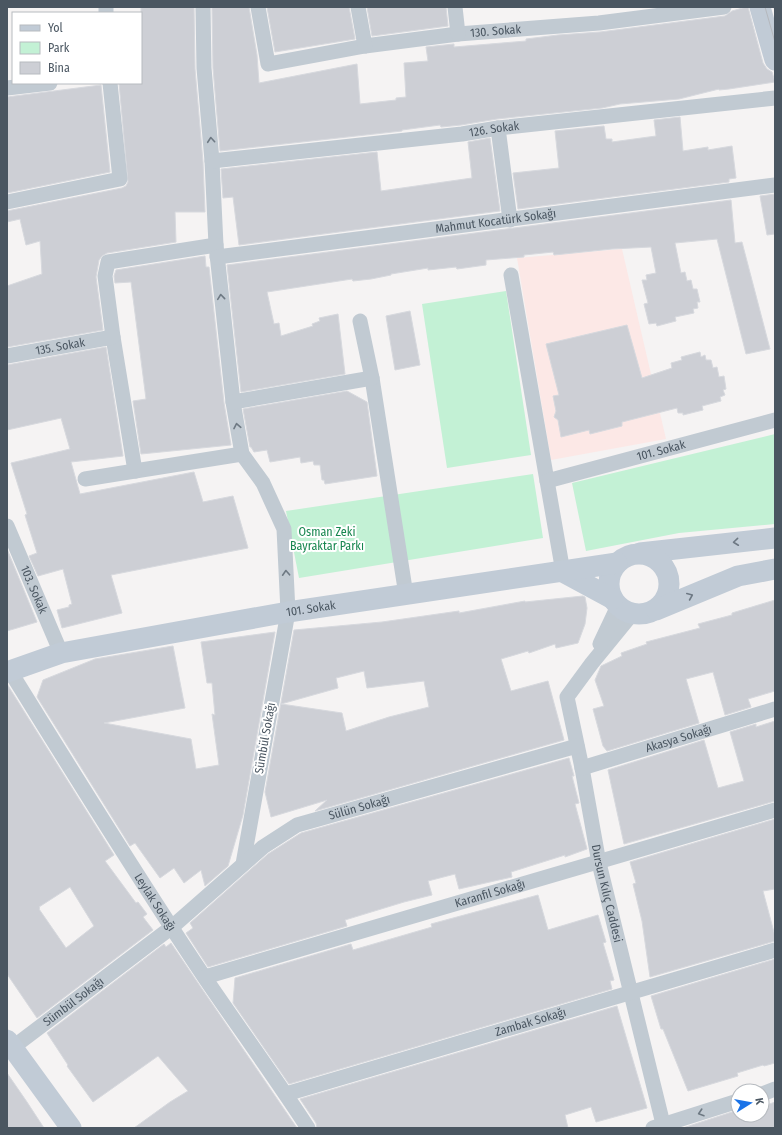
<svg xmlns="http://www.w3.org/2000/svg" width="782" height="1135" font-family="'Fira Sans Condensed',sans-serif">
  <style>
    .medical { fill: #fce8e6 }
    .green { fill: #c3f1d5 }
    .building { fill: #cdcfd5; stroke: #d7d9de; fill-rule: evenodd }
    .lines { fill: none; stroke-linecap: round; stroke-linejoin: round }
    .street { stroke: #c1cad2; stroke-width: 15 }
    .secondary { stroke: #c1cbd6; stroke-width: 21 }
    .tram { stroke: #b5b8bd; stroke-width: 1 }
    .oneway { stroke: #6e7983 }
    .oneway2 { stroke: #6e7984 }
    .labels { text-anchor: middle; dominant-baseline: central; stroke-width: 4; stroke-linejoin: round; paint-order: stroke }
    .street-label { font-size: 12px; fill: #4a5661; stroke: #fff }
    .park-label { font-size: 12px; fill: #17864f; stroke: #fff }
  </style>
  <rect width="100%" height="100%" fill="#f5f3f3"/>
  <!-- medical -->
  <polygon class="medical" points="622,249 666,439 551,460 517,258"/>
  <!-- green -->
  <g class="green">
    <polygon points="506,291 531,455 447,468 422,304"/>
    <polygon points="775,434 775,524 679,533 586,551 572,483"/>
    <polygon points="533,474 543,538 299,578 286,511"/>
  </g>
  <!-- building -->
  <g class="building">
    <polygon points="141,7 194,7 195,69 203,162 205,212 175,212 176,242 107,253 102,256 99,260 96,277 103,330 7,347 7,286 42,274 40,241 26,245 20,219 7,222 7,211 122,188 126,186 128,182 119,83 141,83"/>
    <polygon points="212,7 249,7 257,55 259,83 357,64 360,104 396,100 396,98 406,97 404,63 428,61 426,47 454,44 454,47 526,41 526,39 558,35 600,32 725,16 732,11 746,7 748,7 763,63 767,69 772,72 775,82 729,89 719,90 719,89 679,99 620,104 602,108 497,119 461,125 441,127 440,125 402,130 402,131 220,151 213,68"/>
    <polygon points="267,7 349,7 355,39 275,52"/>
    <polygon points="367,7 446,7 448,26 372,36"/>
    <polygon points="101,85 110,172 7,193 7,97"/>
    <polygon points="680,117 683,151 708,147 708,150 732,146 736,178 729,179 729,182 518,209 513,173 559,168 555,131 604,126 606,139 612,139 612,142 656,136 654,120"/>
    <polygon points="490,138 500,211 239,245 233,197 223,198 221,169 377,152 381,191 472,178 468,142"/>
    <polygon points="775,194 775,234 767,235 760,196"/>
    <polygon points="731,200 735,243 742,242 770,349 746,354 717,239 675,243 681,273 685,272 687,281 691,280 693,289 697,289 700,302 697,302 698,308 693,309 694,313 675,317 676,321 657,326 656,323 649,324 644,304 648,303 642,280 647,280 646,275 656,273 651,247 612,249 554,255 553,252 524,255 524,257 486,260 486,265 457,269 456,267 428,270 428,268 391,274 391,275 371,279 353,281 352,279 267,292 274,324 279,323 281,336 313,326 312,324 320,321 319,318 338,314 345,374 241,392 227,265"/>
    <polygon points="205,256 206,267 209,267 224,403 231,445 141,454 133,401 146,399 131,282 115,283 114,276 116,270"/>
    <polygon points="410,311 420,365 395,370 386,316"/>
    <polygon points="627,325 642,378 672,368 671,363 682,360 681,357 700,352 701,357 705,355 706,360 711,360 713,368 717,367 719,377 724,376 726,389 723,390 725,395 720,397 721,401 702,406 703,410 683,415 683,413 678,413 677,408 622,422 622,426 590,434 589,430 561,437 558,420 554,417 556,411 553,396 559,395 546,344"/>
    <polygon points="106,347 123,456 71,462 80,494 194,472 203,502 233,496 248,548 111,575 122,613 62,628 57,610 69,607 69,605 72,604 63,569 38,576 29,556 37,553 25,515 27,514 11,463 70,449 61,418 7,430 7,365"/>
    <polygon points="347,391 367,402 377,476 325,484 324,480 322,480 320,465 314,465 313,461 301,463 300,457 270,462 267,450 254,452 251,447 250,447 243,409"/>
    <polygon points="7,549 37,622 7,631"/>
    <path d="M 583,596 L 585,597 L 587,608 L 585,624 L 578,643 L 556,648 L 555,644 L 529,653 L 528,651 L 501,659 L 511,691 L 548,681 L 564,740 L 315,811 L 327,800 L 271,817 L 265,792 L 294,630 L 382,622 L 459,611 L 459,613 L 525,601 L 525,602 ZM 364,671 L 367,688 L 424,681 L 429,707 L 389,717 L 346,731 L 342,713 L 281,704 L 338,688 L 336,678 Z"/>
    <polygon points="775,600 775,691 748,699 751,707 725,715 713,672 686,679 699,723 607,751 603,746 593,709 604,706 595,680 601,666 622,656 621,653 647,644 646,642 700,628 698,624 732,615 732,613"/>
    <polygon points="275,632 243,815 228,866 205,886 201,870 184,883 174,868 160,878 135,843 130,846 37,697 43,680 95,659 173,646 185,708 104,723 191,739 196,769 219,765 212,714 215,715 212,683 207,683 201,642"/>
    <path d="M 7,684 L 114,855 L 105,861 L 136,903 L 138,902 L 147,914 L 143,917 L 153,930 L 37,1018 L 7,974 ZM 70,887 L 94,926 L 66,948 L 39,909 L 40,908 L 39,907 Z"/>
    <polygon points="775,721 775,801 624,844 608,770 704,740 718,788 744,781 730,732 756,724 756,727"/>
    <polygon points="569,758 574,776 572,776 579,803 575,804 587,849 565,857 565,855 511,872 512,877 459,889 455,874 428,881 432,895 404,902 345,920 347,926 208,967 186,933 193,928 190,923 268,854 301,833"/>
    <polygon points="775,819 775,889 763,891 775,936 775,941 650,977 642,921 633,884 636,883 630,862"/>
    <polygon points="538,895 548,930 598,915 606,942 603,943 614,980 610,981 612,989 289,1084 233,1003 235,978 351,944 353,950 432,927 431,924"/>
    <polygon points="171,943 198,983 297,1128 134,1128 170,1102 188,1091 158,1056 93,1102 67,1066 68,1065 47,1033 164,944 166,947"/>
    <polygon points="775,959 775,1063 764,1066 763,1065 737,1073 738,1076 688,1091 663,1029 661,1029 651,996"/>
    <polygon points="617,1006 647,1108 596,1122 591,1107 565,1115 568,1128 317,1128 316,1123 300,1099"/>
    <polygon points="7,1073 27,1102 44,1128 7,1128"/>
    <polygon points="766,1102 767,1105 775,1102 775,1128 683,1128 738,1110 738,1115 762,1115 762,1103"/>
  </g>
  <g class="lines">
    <!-- street -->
    <g class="street">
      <polyline points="106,7 106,13"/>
      <polyline points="203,7 204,68 212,161 216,245 233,402 242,454 263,483 284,529 288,612 243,864"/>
      <path id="s1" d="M 258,7 L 268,64 L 365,46 L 458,34 L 599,23 L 724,7"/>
      <polyline points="358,7 365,46"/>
      <polyline points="455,7 458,34"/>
      <polyline points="7,88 50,83"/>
      <polyline points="498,128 510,220"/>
      <path id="s2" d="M 212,161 L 462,134 L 498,128 L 775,98"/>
      <polyline points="7,202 120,179 110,83"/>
      <polyline points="216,245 108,262 105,276 113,337 135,471 242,454"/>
      <path id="s3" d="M 217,257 L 775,185"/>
      <polyline points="511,275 563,572"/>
      <polyline points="360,321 372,378 406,595"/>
      <path id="s4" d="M 7,356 L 113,337"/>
      <polyline points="233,402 372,378"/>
      <polyline points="85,479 135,471"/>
      <path id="s5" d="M 547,481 L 775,420"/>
      <path id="s6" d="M 7,526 L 61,653"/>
      <path id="s7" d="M 632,614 L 592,663 L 567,697 L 582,768 L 599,863 L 664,1128"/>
      <polyline points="600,644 618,606"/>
      <path id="s8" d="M 10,671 C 74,774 137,877 205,978 C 239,1028 275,1077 308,1128"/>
      <path id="s9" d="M 582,768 L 775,709"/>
      <path id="s10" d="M 205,977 L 775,810"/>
      <path id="s11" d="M 12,1048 L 172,927 L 263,847 L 297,825 L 577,746"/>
      <path id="s12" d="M 286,1094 L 775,950"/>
      <polyline points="762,1094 775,1089"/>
      <polyline points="653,1128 738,1101"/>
    </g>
    <!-- secondary -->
    <g class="secondary">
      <polyline points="760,7 775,60"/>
      <polyline points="640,553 775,538"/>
      <circle cx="639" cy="584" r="30"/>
      <polyline points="563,572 613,599"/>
      <polyline points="656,610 738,576 775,569"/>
      <path id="s13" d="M 7,672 L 61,653 L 288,612 L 617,563"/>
      <polyline points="7,1040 71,1128"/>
    </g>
    <!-- tram -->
    <g class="tram">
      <polyline points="765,7 775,42"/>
      <polyline points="774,7 775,12"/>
    </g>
  </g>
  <!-- one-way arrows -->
  <defs><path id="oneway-chevron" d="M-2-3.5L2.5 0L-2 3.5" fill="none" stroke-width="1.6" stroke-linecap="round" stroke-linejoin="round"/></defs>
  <g class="oneway">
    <use href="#oneway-chevron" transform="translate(211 140) rotate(-95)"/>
    <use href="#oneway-chevron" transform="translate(221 297) rotate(-96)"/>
    <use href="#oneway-chevron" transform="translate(237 426) rotate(-101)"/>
    <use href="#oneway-chevron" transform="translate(286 573) rotate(-93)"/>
    <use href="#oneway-chevron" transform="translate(701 1113) rotate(162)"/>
  </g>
  <g class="oneway2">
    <use href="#oneway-chevron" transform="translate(736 542) rotate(174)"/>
    <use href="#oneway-chevron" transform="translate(690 596) rotate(-23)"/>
  </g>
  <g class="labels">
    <!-- street labels -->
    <g class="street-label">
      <text stroke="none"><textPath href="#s1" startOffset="288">130. Sokak</textPath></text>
      <text stroke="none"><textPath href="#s2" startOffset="284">126. Sokak</textPath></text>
      <text stroke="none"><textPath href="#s3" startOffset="281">Mahmut Kocatürk Sokağı</textPath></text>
      <text stroke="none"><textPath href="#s4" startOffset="54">135. Sokak</textPath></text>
      <text stroke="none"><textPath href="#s5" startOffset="118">101. Sokak</textPath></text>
      <text stroke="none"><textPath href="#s6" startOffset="69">103. Sokak</textPath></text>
      <text stroke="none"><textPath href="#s13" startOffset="311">101. Sokak</textPath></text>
      <text transform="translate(265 738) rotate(-80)">Sümbül Sokağı</text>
      <text stroke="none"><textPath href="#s9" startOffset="101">Akasya Sokağı</textPath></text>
      <text stroke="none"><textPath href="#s11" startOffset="427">Sülün Sokağı</textPath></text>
      <text stroke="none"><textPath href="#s7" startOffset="306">Dursun Kılıç Caddesi</textPath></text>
      <text stroke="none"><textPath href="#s10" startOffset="297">Karanfil Sokağı</textPath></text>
      <text stroke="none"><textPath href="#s8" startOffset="273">Leylak Sokağı</textPath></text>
      <text stroke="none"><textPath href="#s11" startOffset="77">Sümbül Sokağı</textPath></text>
      <text stroke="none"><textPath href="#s12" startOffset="255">Zambak Sokağı</textPath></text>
    </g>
    <!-- park labels -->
    <g class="park-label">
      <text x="327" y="532">Osman Zeki<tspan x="327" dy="14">Bayraktar Parkı</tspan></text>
    </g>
  </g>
  <!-- border -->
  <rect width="782" height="1135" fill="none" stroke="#4a5661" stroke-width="16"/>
  <!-- legend -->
  <rect x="12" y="12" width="130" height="72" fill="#ffffff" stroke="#b7bbc0"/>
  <rect x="20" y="25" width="20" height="6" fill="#c1cbd6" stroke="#b7bbc0"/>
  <text x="48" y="32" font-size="12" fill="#4a5661">Yol</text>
  <rect x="20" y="42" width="20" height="12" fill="#c3f1d5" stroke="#b7bbc0"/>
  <text x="48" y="52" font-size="12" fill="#4a5661">Park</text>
  <rect x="20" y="62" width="20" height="12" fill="#cdcfd5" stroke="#b7bbc0"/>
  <text x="48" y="72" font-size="12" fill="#4a5661">Bina</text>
  <!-- north arrow -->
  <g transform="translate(750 1103) rotate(79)"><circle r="19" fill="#ffffff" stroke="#b7bbc0"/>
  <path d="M0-3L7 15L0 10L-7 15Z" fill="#1a73e8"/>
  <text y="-6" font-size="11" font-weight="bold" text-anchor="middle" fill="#4a5661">K</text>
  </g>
</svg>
